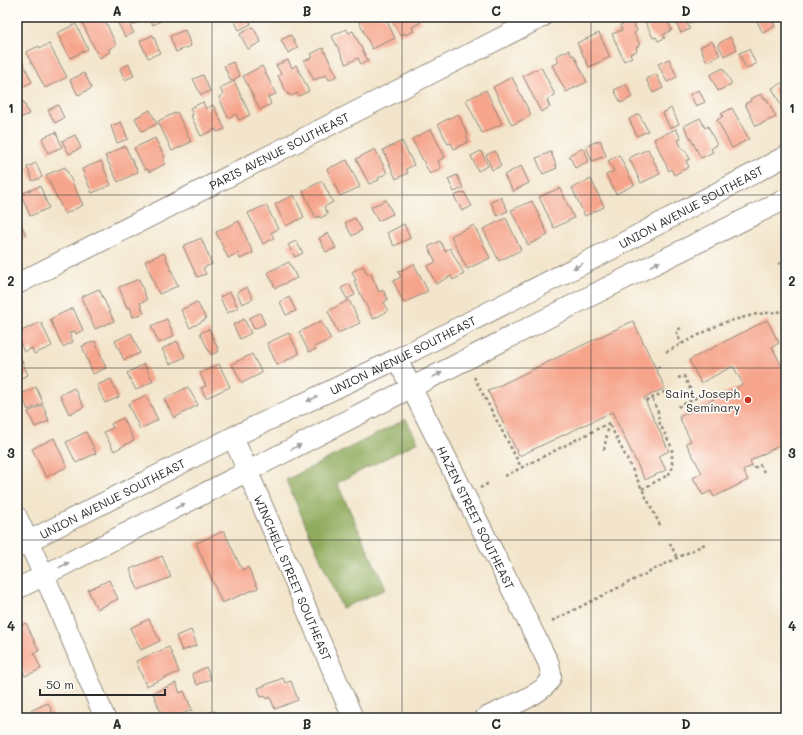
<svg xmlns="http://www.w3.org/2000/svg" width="803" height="735" font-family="Mali,sans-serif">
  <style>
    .forest { fill: #90ab5d; stroke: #5e6b44 }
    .building { fill: #f6a58c }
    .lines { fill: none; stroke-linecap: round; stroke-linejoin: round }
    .minor-casing { stroke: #8f887b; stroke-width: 22 }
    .path { stroke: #8f887b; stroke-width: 2.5; stroke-dasharray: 3 3; stroke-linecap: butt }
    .minor { stroke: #fff; stroke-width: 20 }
    .oneway { fill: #a0a0a0 }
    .grid { fill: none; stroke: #2b2b2b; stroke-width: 1; stroke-opacity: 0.55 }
    .poi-dot { fill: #c8321e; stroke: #fdfcf7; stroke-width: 1.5 }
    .labels { text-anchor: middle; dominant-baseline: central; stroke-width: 3.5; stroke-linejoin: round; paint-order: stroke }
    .street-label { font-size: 12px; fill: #2b2b2b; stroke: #fdfcf7 }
    .poi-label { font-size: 12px; fill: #2b2b2b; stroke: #fdfcf7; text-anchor: end }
    .neatline { fill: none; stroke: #2b2b2b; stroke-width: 1.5 }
    .grid-label { font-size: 13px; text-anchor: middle; font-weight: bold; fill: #2b2b2b }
  </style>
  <rect width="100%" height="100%" fill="#fdfcf7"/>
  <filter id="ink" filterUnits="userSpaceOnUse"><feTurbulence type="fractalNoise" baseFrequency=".025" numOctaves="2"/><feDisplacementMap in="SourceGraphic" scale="8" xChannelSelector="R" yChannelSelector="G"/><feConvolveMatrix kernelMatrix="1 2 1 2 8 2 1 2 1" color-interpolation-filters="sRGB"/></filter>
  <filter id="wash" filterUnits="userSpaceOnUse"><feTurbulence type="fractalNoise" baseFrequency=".012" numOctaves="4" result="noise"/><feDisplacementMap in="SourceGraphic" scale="16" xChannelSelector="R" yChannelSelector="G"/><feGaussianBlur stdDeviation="0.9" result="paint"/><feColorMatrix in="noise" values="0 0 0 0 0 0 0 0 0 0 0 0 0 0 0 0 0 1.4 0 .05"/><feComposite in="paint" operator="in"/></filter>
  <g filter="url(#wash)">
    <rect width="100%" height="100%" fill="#f3e5cb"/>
    <!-- forest -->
    <polygon class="forest" points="406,419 418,442 337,483 386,589 342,608 286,480"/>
    <g id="blocks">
      <!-- building -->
      <g class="building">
        <polygon points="91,17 94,23 104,18 116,45 109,49 110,52 99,58 82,22"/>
        <polygon points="115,17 136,17 139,22 130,26 134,33 125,37"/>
        <polygon points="149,17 163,17 164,19 153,25"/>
        <polygon points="234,17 248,17 251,24 239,30 233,18"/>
        <polygon points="357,17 385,17 395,38 372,49"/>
        <polygon points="390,17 418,17 421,22 412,27 414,31 405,35 404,33 400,35"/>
        <polygon points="640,17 665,17 672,30 663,35 665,38 658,41 656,37 653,38 645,21 643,22"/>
        <polygon points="673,17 695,17 696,20 687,24 690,29 681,33"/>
        <polygon points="755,17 771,17 775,26 763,33"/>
        <polygon points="632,20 637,31 634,33 640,45 636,47 637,51 630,54 632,57 624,61 612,34 622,30 620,25"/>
        <polygon points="76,24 88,49 70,58 57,33"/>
        <polygon points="253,27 261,42 248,49 240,34"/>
        <polygon points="346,29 349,33 353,31 368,61 361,64 358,58 346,64 332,36"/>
        <polygon points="185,30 191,46 176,52 170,36"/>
        <polygon points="599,33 610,57 589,67 577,43"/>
        <polygon points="153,35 160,53 148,58 140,41"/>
        <polygon points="291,35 298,48 288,53 281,40"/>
        <polygon points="730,37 737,49 724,56 718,44"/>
        <polygon points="712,41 720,55 707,62 700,47"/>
        <polygon points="49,44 67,77 45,88 26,52 39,46 40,48"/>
        <polygon points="323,48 337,76 329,80 326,75 314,80 304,61 313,57 311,54"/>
        <polygon points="749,49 756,64 746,68 739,53"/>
        <polygon points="569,50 572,56 574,55 587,82 566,92 552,65 559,62 556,56"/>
        <polygon points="17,54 19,54 32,82 17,90"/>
        <polygon points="669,59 677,77 667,82 658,64"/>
        <polygon points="288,60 292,68 296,65 309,91 299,96 297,93 292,96 290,94 288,95 278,76 281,74 276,65"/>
        <polygon points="233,62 240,76 231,81 224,66"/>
        <polygon points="129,64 134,76 125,80 120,69"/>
        <polygon points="262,66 276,94 268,97 271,104 260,110 243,76"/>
        <polygon points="541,67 555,95 547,100 550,107 541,112 523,76"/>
        <polygon points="723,68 732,84 718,91 710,75"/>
        <polygon points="84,73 92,88 78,95 70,80"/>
        <polygon points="656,74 663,88 653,93 646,79"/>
        <polygon points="203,75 210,91 201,95 193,79"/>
        <polygon points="512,77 531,115 512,125 493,87"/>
        <polygon points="234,81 250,115 239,120 236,114 228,118 219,97 223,95 220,88"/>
        <polygon points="786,81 786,105 782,107 772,88"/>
        <polygon points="626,84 632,97 621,103 614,90"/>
        <polygon points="486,90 502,124 482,133 466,100"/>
        <polygon points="699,90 705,102 696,106 690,94"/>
        <polygon points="761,94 764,99 766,98 776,117 756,126 745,104 751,101 750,99"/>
        <polygon points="23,101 29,114 20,118 17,111 17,104"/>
        <polygon points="203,102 206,109 213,105 225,129 217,132 216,129 201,136 191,116 193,115 190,108"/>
        <polygon points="58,105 64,118 55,123 48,110"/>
        <polygon points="671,108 679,124 670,128 663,113"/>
        <polygon points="732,108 749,139 732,148 717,120 723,116 721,114"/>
        <polygon points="150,110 157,124 142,131 135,118"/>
        <polygon points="177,112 191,142 172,151 158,121"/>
        <polygon points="458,114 468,135 466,136 469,141 454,149 451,143 448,144 438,124"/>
        <polygon points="639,114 648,131 637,136 629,119"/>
        <polygon points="700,118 705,128 708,126 717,145 711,149 713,152 701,158 684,126"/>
        <polygon points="121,122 128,139 117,143 111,126"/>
        <polygon points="431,129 445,157 438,161 441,168 430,174 412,139"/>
        <polygon points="676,129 681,139 678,140 683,150 685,150 690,159 686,161 689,167 674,175 671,169 669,171 654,139"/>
        <polygon points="56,132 62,147 48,153 42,138"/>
        <polygon points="75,135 81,148 69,154 62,141"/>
        <polygon points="155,138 165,158 163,159 165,164 149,172 148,169 145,170 134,148"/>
        <polygon points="600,140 606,156 592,161 586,146"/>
        <polygon points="402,141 414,165 406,169 408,173 396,179 383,150"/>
        <polygon points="125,146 138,172 118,182 105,156"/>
        <polygon points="583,148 589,161 575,168 569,155"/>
        <polygon points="375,149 387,173 378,178 379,180 369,184 356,159"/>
        <polygon points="648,149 660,174 641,183 629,158"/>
        <polygon points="481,151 488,166 478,171 471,156"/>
        <polygon points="495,151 501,166 492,170 486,155"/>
        <polygon points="551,152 557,168 543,174 536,158"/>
        <polygon points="619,155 634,185 616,194 606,175 614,171 608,161"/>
        <polygon points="347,160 360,187 340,196 327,169"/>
        <polygon points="101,161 111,185 92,193 82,169"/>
        <polygon points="36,163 42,177 33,181 27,167"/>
        <polygon points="521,166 529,183 513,191 504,175"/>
        <polygon points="65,167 83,205 65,214 46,175"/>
        <polygon points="457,175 463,188 454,192 448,179"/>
        <polygon points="591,179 604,207 585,216 572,188"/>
        <polygon points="322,181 333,202 324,207 328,214 320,218 319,216 316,218 303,191"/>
        <polygon points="40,186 49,208 30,216 21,194"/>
        <polygon points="560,188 574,218 554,228 539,197"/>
        <polygon points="464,192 472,206 462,211 454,196"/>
        <polygon points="294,195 304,217 286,226 275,204"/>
        <polygon points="501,197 508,211 497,216 491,202"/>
        <polygon points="386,200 393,214 378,221 371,207"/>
        <polygon points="532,201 548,235 528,245 511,210"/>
        <polygon points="266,205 278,229 271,233 274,238 263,244 248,213"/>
        <polygon points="17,216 26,235 18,239 17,236"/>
        <polygon points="355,218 362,230 352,236 345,223"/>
        <polygon points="506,218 521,250 499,261 483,229"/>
        <polygon points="239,221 253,253 240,259 238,253 228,258 216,232"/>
        <polygon points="404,224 410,238 394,246 387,233"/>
        <polygon points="474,225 490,258 467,269 451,236"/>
        <polygon points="328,233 336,248 326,252 319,238"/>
        <polygon points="201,238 212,264 203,268 206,274 197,277 183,246"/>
        <polygon points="296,241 303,253 295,257 288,245"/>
        <polygon points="440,241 445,251 450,248 464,274 453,280 451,276 436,284 427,266 436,262 428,247"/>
        <polygon points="164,253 178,286 159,294 145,261"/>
        <polygon points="289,262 297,278 275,288 268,272"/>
        <polygon points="414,264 428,291 404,303 393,281 401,277 398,272"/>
        <polygon points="363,266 367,274 370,272 379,292 383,290 388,300 384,302 388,311 373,319 354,281 356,280 352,272"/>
        <polygon points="139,279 147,300 140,303 144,313 133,317 130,307 127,308 119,287"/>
        <polygon points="349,284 355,295 347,299 341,288"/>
        <polygon points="247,287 253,299 242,304 237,292"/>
        <polygon points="99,289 114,321 95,329 81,297"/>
        <polygon points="230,292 238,308 227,313 220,297"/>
        <polygon points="289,297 296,311 286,315 280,302"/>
        <polygon points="349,300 360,323 338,333 328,311"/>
        <polygon points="197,302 206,319 190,328 181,310"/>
        <polygon points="73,308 83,330 76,334 75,331 69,333 73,342 63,347 50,319"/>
        <polygon points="260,313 265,324 254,329 249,318"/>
        <polygon points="167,319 174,336 159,343 151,326"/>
        <polygon points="244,319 251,333 240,339 233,325"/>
        <polygon points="767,320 779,343 772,347 786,374 786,442 750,461 752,466 743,470 748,480 714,497 711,491 703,495 693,478 702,473 686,443 691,441 679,417 743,384 733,366 701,383 689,360"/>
        <polygon points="321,321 331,339 314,347 316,349 309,352 299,332"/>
        <polygon points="633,321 665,388 644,398 669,451 659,456 666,470 645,480 612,412 519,456 488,391"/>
        <polygon points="41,322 52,346 34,354 32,348 24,352 17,336 17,333"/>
        <polygon points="209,329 219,351 211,355 200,333"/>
        <polygon points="131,333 140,353 124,360 115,341"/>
        <polygon points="289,333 299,354 277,365 267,343"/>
        <polygon points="95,341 106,368 93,374 82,346"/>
        <polygon points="177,341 185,357 170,364 162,349"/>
        <polygon points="17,350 28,375 17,380"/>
        <polygon points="252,354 262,373 242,383 232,364"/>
        <polygon points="144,364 153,381 136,390 127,373"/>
        <polygon points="219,364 230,387 206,398 201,388 206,386 200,373"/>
        <polygon points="111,379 119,397 105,403 97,385"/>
        <polygon points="36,387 43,403 28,410 21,394"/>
        <polygon points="188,387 198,405 174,418 164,399"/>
        <polygon points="74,388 84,407 69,414 60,395"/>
        <polygon points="146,395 158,420 140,429 128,404"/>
        <polygon points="43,405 49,421 35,427 28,412"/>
        <polygon points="123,418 134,440 114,451 104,432 113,428 111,424"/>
        <polygon points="86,432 96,453 76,463 66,442"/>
        <polygon points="54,438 67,467 46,477 32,449"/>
        <polygon points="224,531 242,570 248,567 258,588 222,603 196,543"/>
        <polygon points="162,556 171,577 138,590 130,569"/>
        <polygon points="109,580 118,599 97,609 88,590"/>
        <polygon points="149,619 160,641 141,650 130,628"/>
        <polygon points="26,623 39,651 34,653 41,669 25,676 17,658 17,627"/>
        <polygon points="191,630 197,645 182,651 176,636"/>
        <polygon points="169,647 179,672 146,686 136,661"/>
        <polygon points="206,667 211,679 197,685 192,674"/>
        <polygon points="283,678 285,683 291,681 298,700 275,709 270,697 267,699 265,696 261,697 258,688"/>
        <polygon points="176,683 180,693 184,691 192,710 173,718 163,718 153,693"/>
        <polygon points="48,703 55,718 33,718 30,711"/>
        <polygon points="215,711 218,718 198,718"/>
      </g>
    </g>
  </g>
  <g filter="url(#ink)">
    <use href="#blocks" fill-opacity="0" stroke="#8f887b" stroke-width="1"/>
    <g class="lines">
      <defs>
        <g id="minor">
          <path id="s1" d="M 17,284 L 542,17"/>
          <path id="s2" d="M 397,359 L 549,664 C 549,668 552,673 551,677 C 549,692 499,711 485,718"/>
          <path id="s3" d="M 233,437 L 353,718"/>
          <polyline points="17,517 51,591 105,718"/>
          <path id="s4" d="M 17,547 L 233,437 L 397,359 L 606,252 L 786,156"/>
          <polyline points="17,589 620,281 786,199"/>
        </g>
      </defs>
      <!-- minor casing -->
      <use href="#minor" class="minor-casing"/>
      <!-- path -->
      <g class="path">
        <polyline points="778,263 786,265"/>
        <polyline points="681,328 677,330 677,333 681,344"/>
        <polyline points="666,352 722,323 757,314 785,311"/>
        <polyline points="657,368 661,366"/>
        <polyline points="474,377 521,467"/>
        <polyline points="678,378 684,376 695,399"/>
        <polyline points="646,401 668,390"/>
        <polyline points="678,407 698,397"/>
        <polyline points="782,446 786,454"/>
        <polyline points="604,450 609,424"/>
        <polyline points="754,468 760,465 764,472"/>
        <polyline points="505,476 609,423 661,527"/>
        <polyline points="480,488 489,483"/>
        <polyline points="642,489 668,475 672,470 672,448 659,422 658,412 652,398"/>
        <polyline points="670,543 677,558"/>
        <polyline points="552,621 705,544"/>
      </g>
      <!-- minor -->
      <use href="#minor" class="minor"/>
    </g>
    <!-- one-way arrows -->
    <defs><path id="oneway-solid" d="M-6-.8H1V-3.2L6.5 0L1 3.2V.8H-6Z"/></defs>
    <g class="oneway">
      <use href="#oneway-solid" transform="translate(655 264) rotate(-26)"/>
      <use href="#oneway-solid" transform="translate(578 266) rotate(153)"/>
      <use href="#oneway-solid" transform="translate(437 375) rotate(-27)"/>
      <use href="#oneway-solid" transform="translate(312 399) rotate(155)"/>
      <use href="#oneway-solid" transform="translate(296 447) rotate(-27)"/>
      <use href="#oneway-solid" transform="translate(180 506) rotate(-27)"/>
      <use href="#oneway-solid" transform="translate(64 565) rotate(-27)"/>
    </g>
  </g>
  <!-- grid -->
  <path class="grid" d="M 212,17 L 212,718M 402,17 L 402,718M 591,17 L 591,718M 17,195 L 786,195M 17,368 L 786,368M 17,540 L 786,540"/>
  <!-- markers -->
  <circle class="poi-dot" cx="748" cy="400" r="4"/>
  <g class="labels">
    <!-- street labels -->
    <g class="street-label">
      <text stroke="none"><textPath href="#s1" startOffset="294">PARIS AVENUE SOUTHEAST</textPath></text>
      <text stroke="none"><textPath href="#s4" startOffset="755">UNION AVENUE SOUTHEAST</textPath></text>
      <text stroke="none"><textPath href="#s4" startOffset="431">UNION AVENUE SOUTHEAST</textPath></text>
      <text stroke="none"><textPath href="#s4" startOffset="107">UNION AVENUE SOUTHEAST</textPath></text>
      <text stroke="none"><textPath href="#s2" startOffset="177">HAZEN STREET SOUTHEAST</textPath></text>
      <text stroke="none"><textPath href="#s3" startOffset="153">WINCHELL STREET SOUTHEAST</textPath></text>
    </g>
    <!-- poi labels -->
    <g class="poi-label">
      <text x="740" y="393">Saint Joseph<tspan x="740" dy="14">Seminary</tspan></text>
    </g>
  </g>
  <!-- margin -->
  <rect width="803" height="735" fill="none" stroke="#fdfcf7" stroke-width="44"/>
  <!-- scale -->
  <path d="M40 689v6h125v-6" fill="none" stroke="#2b2b2b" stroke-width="2"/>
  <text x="46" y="689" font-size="12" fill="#2b2b2b" stroke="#fdfcf7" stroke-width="3" paint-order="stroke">50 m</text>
  <rect x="22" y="22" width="759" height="691" class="neatline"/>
  <g class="grid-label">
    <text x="117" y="16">A</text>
    <text x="307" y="16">B</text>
    <text x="496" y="16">C</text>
    <text x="686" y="16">D</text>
    <text x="11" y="113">1</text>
    <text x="792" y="113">1</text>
    <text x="11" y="286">2</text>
    <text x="792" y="286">2</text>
    <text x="11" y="458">3</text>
    <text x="792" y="458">3</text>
    <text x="11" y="631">4</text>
    <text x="792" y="631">4</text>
    <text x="117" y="729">A</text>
    <text x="307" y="729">B</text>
    <text x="496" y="729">C</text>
    <text x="686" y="729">D</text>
  </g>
</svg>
